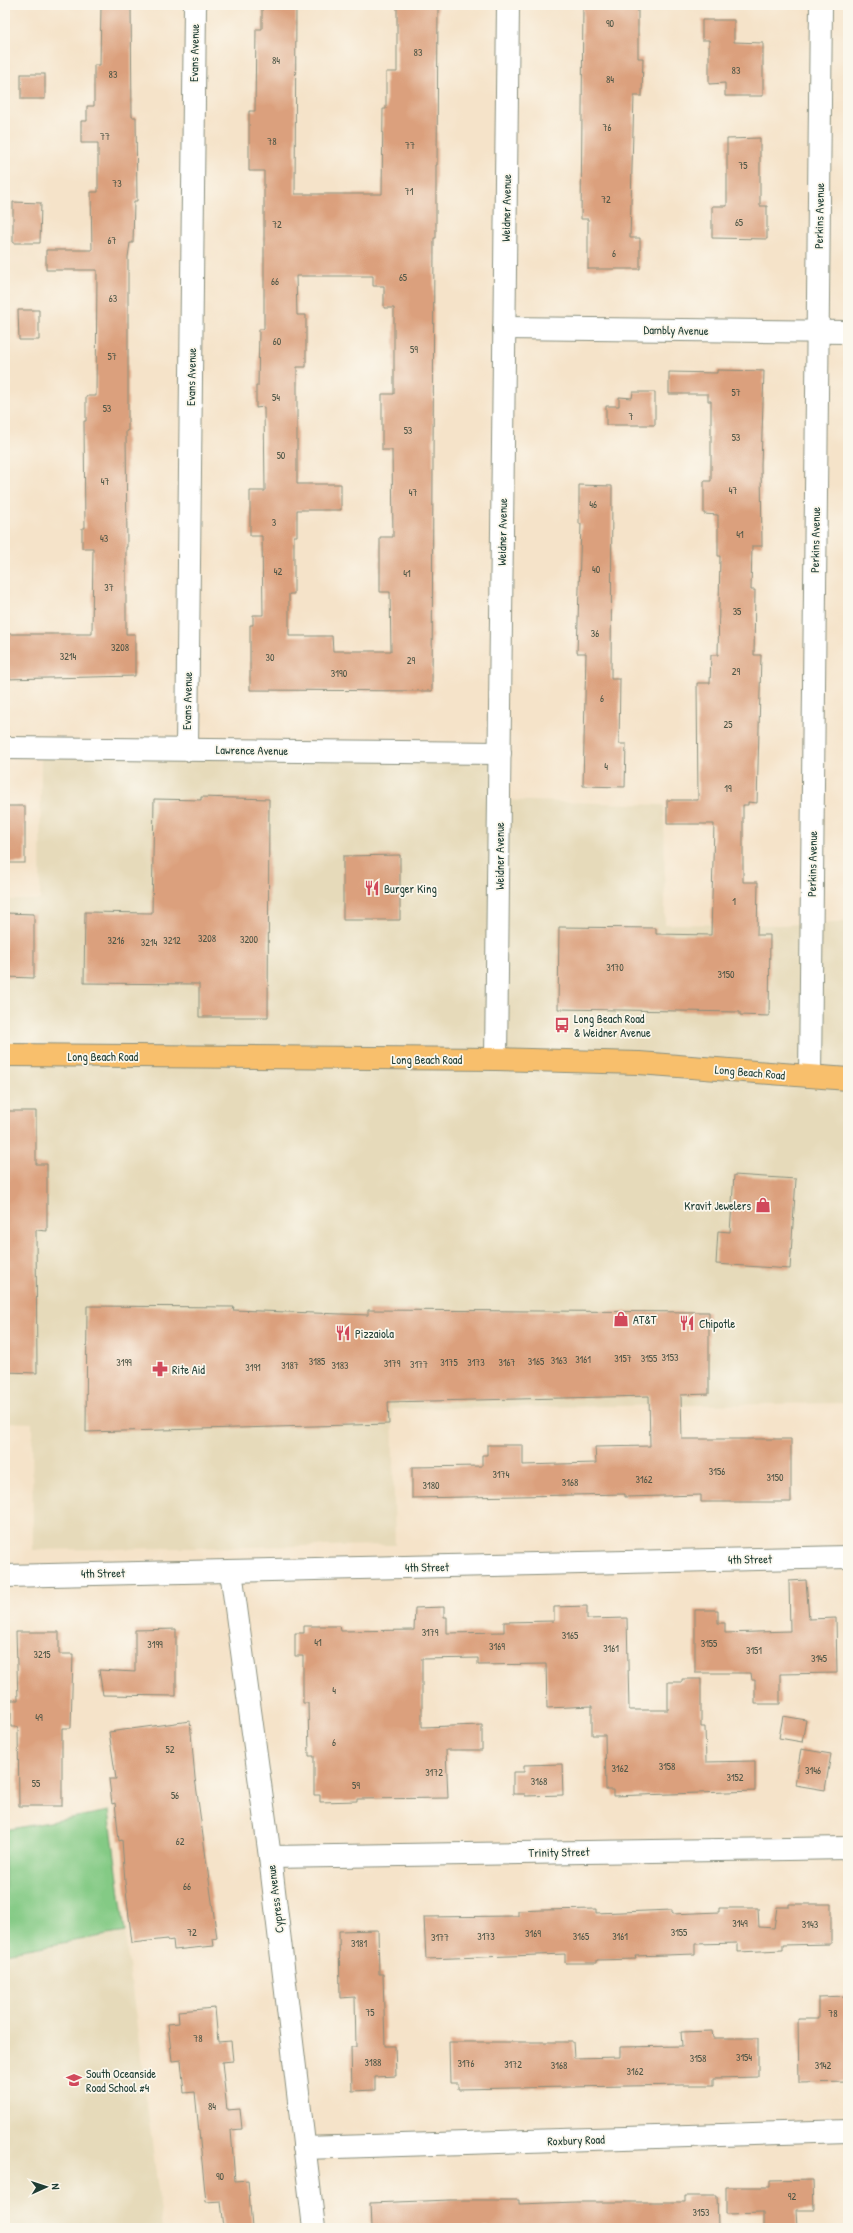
<svg xmlns="http://www.w3.org/2000/svg" width="853" height="2233" font-family="'Patrick Hand',sans-serif">
  <style>
    .built { fill: #e6daba }
    .green { fill: #84ca85; stroke: #52845c }
    .building { fill: #dba07d; fill-rule: evenodd }
    .lines { fill: none; stroke-linecap: round; stroke-linejoin: round }
    .minor-casing { stroke: #8a907e; stroke-width: 24 }
    .primary-casing { stroke: #8a907e; stroke-width: 24 }
    .minor { stroke: #fff; stroke-width: 22 }
    .primary { stroke: #f8bf6c; stroke-width: 22 }
    .labels { text-anchor: middle; dominant-baseline: central; stroke-width: 3.5; stroke-linejoin: round; paint-order: stroke }
    .number-label { font-size: 10px; fill: #4e5646 }
    .street-label { font-size: 12px; fill: #1f3d34; stroke: #fbf7ec }
    .poi-label { font-size: 12px; fill: #1f3d34; stroke: #fbf7ec; text-anchor: start }
  </style>
  <rect width="100%" height="100%" fill="#fbf7ec"/>
  <filter id="ink" filterUnits="userSpaceOnUse"><feTurbulence type="fractalNoise" baseFrequency=".025" numOctaves="2"/><feDisplacementMap in="SourceGraphic" scale="8" xChannelSelector="R" yChannelSelector="G"/><feConvolveMatrix kernelMatrix="1 2 1 2 8 2 1 2 1" color-interpolation-filters="sRGB"/></filter>
  <filter id="wash" filterUnits="userSpaceOnUse"><feTurbulence type="fractalNoise" baseFrequency=".012" numOctaves="4" result="noise"/><feDisplacementMap in="SourceGraphic" scale="16" xChannelSelector="R" yChannelSelector="G"/><feGaussianBlur stdDeviation="0.9" result="paint"/><feColorMatrix in="noise" values="0 0 0 0 0 0 0 0 0 0 0 0 0 0 0 0 0 1.4 0 .05"/><feComposite in="paint" operator="in"/></filter>
  <g filter="url(#wash)">
    <rect width="100%" height="100%" fill="#f5e3c9"/>
    <!-- built -->
    <g class="built">
      <polygon points="41,756 493,760 493,800 664,805 665,924 779,925 848,922 848,1403 392,1409 395,1545 33,1550 32,1423 5,1422 5,900 40,900"/>
      <polygon points="109,1811 163,2228 5,2228 5,1830"/>
    </g>
    <!-- green -->
    <polygon class="green" points="109,1811 125,1932 5,1953 5,1830"/>
    <g id="blocks">
      <!-- building -->
      <g class="building">
        <polygon points="101,5 131,5 132,117 136,117 137,201 134,201 133,243 130,243 128,257 128,431 126,431 127,547 126,547 126,634 135,634 135,676 5,679 5,634 92,634 93,548 82,548 82,528 85,528 84,421 86,421 86,396 96,396 97,270 46,270 46,250 92,250 91,192 98,192 98,143 81,143 81,121 87,121 87,106 94,106 94,65 100,65"/>
        <path d="M 262,5 L 296,5 L 295,194 L 382,194 L 383,109 L 386,109 L 386,72 L 397,72 L 397,5 L 438,5 L 437,165 L 436,165 L 436,238 L 434,238 L 432,691 L 250,690 L 250,625 L 253,625 L 253,615 L 263,615 L 262,536 L 250,536 L 250,491 L 265,491 L 264,407 L 256,408 L 256,386 L 258,386 L 259,329 L 264,329 L 264,171 L 249,171 L 249,111 L 255,111 L 256,29 L 262,29 ZM 296,276 L 373,276 L 373,286 L 384,286 L 384,308 L 394,308 L 394,394 L 382,394 L 382,450 L 392,450 L 393,537 L 380,537 L 380,592 L 390,592 L 391,651 L 333,651 L 332,636 L 289,636 L 289,594 L 294,594 L 294,536 L 297,536 L 297,510 L 341,510 L 341,484 L 297,484 L 297,367 L 306,367 L 306,315 L 297,315 Z"/>
        <polygon points="583,5 638,5 638,58 643,58 642,96 634,96 630,238 640,238 640,269 588,269 588,219 581,219"/>
        <polygon points="702,20 734,20 734,42 763,43 763,96 725,96 725,83 709,84 709,40 702,40"/>
        <rect x="21" y="74" width="24" height="25"/>
        <polygon points="760,138 760,206 767,206 767,239 712,238 712,206 727,206 727,139"/>
        <polygon points="13,202 41,203 40,243 13,243"/>
        <polygon points="18,310 39,310 39,340 19,340"/>
        <polygon points="717,370 764,371 761,465 762,546 752,546 751,590 755,590 754,655 761,655 757,803 748,802 748,805 743,805 743,882 758,882 757,935 770,935 769,1016 740,1015 740,1012 558,1009 559,927 656,928 656,934 711,935 714,824 667,824 667,800 698,800 697,683 710,683 711,655 718,655 720,556 718,556 718,515 704,514 704,481 711,481 711,401 708,401 708,394 669,394 669,372 717,373"/>
        <polygon points="633,392 655,392 655,425 606,425 606,406 619,406 619,397 632,398"/>
        <polygon points="579,485 612,486 611,679 620,679 619,744 626,744 625,787 583,786 586,653 577,653 581,524 579,524"/>
        <polygon points="201,797 269,799 268,1017 199,1017 199,984 84,983 85,912 152,913 154,799 201,800"/>
        <rect x="5" y="806" width="20" height="57"/>
        <polygon points="400,855 400,920 343,920 343,856"/>
        <polygon points="5,913 34,914 34,978 5,977"/>
        <polygon points="5,1111 36,1111 36,1164 47,1164 47,1231 36,1230 37,1373 5,1372"/>
        <polygon points="734,1175 796,1179 790,1269 716,1264 718,1231 730,1232"/>
        <polygon points="87,1306 234,1307 233,1310 368,1315 368,1310 709,1312 709,1394 681,1395 682,1439 791,1439 791,1502 701,1502 701,1495 625,1497 625,1494 412,1498 412,1467 482,1466 482,1455 487,1455 487,1445 523,1445 523,1465 596,1463 595,1447 650,1446 649,1396 388,1402 389,1424 86,1432"/>
        <polygon points="806,1580 809,1619 836,1618 837,1673 780,1674 780,1704 755,1704 755,1680 752,1680 751,1673 695,1673 695,1610 718,1610 718,1623 725,1623 725,1633 790,1631 789,1581"/>
        <polygon points="587,1606 587,1619 627,1618 629,1710 668,1710 668,1682 682,1682 682,1679 701,1679 701,1727 705,1727 706,1762 755,1761 755,1791 613,1796 613,1790 606,1790 605,1735 592,1735 592,1706 547,1708 546,1664 478,1665 478,1658 422,1659 422,1727 482,1725 482,1750 446,1750 448,1798 357,1799 357,1801 320,1802 320,1795 314,1795 314,1756 309,1756 308,1703 303,1703 303,1656 295,1656 295,1633 304,1633 304,1626 340,1626 341,1631 414,1630 415,1608 444,1607 444,1617 447,1617 447,1633 504,1632 504,1622 554,1621 554,1607"/>
        <polygon points="176,1629 176,1696 103,1695 99,1670 135,1672 135,1630"/>
        <polygon points="16,1632 59,1632 59,1654 73,1654 71,1728 62,1728 62,1806 19,1806 18,1727 11,1727 11,1700 18,1700"/>
        <polygon points="783,1716 806,1720 802,1742 779,1738"/>
        <polygon points="190,1721 195,1778 217,1938 213,1939 214,1946 174,1950 173,1940 167,1941 167,1939 132,1943 125,1882 122,1840 119,1841 115,1803 112,1804 109,1779 116,1779 109,1732"/>
        <polygon points="801,1749 831,1754 825,1790 795,1785"/>
        <polygon points="562,1764 563,1795 525,1796 525,1794 513,1794 513,1772 524,1772 524,1765"/>
        <polygon points="789,1904 831,1904 831,1944 783,1945 783,1950 738,1952 738,1943 695,1944 695,1954 635,1956 636,1959 597,1960 597,1963 565,1963 565,1954 426,1959 424,1917 518,1916 518,1911 542,1910 596,1909 596,1913 672,1910 672,1914 719,1912 719,1908 758,1908 759,1927 774,1928 777,1907 789,1907"/>
        <polygon points="378,1930 379,1974 383,1974 385,2046 395,2046 396,2076 375,2077 375,2090 352,2091 351,2047 356,2047 355,1997 340,1998 339,1931"/>
        <polygon points="848,1996 848,2082 799,2083 798,2019 818,2019 818,1997"/>
        <polygon points="215,2008 218,2042 231,2041 233,2061 222,2062 227,2110 240,2109 242,2129 231,2130 235,2181 248,2180 252,2228 224,2228 221,2201 206,2202 195,2092 184,2093 181,2060 172,2061 168,2024 179,2023 178,2011"/>
        <polygon points="712,2031 713,2038 758,2038 758,2077 714,2078 714,2085 683,2085 458,2089 458,2083 450,2083 449,2042 573,2042 574,2058 620,2057 620,2047 682,2046 681,2032"/>
        <polygon points="813,2180 814,2210 796,2210 797,2228 763,2228 763,2213 726,2214 726,2187 770,2187 770,2181"/>
        <polygon points="685,2196 717,2196 718,2228 371,2228 370,2203 450,2200 519,2200 519,2204 576,2202 685,2202"/>
      </g>
    </g>
  </g>
  <g filter="url(#ink)">
    <use href="#blocks" fill-opacity="0" stroke="#8a907e" stroke-width="1"/>
    <g class="lines">
      <defs>
        <g id="minor">
          <polyline points="504,328 848,332"/>
          <polyline points="5,748 500,753"/>
          <polyline points="187,749 195,5"/>
          <polyline points="496,1059 508,5"/>
          <polyline points="810,1076 821,5"/>
          <polyline points="231,1571 270,1857 314,2228"/>
          <polyline points="5,1576 848,1557"/>
          <polyline points="270,1857 848,1848"/>
          <polyline points="304,2148 848,2131"/>
        </g>
        <polyline id="primary" points="5,1055 496,1059 639,1063 848,1079"/>
      </defs>
      <!-- minor casing -->
      <use href="#minor" class="minor-casing"/>
      <!-- primary casing -->
      <use href="#primary" class="primary-casing"/>
      <!-- minor -->
      <use href="#minor" class="minor"/>
      <!-- primary -->
      <use href="#primary" class="primary"/>
    </g>
  </g>
  <!-- icons -->
  <defs>
    <symbol id="restaurant-bare" viewBox="-9 -9 18 18"><path d="M-5-6h1v4h1v-4h1v4h1v-4h1v5L-1.5 .5V6h-2V.5L-5-1ZM5-6V6H3V1.5H1.5Q1.5-4 5-6Z" fill="#d1495b" stroke="#fbf7ec" stroke-width="2.5" paint-order="stroke"/></symbol>
    <symbol id="bus-bare" viewBox="-9 -9 18 18"><path d="M-5-6H5V4H4V6H2V4H-2V6H-4V4H-5ZM-3.5-4V0h7V-4ZM-3.5 1.2v1.5H-2V1.2ZM2 1.2v1.5H3.5V1.2Z" fill="#d1495b" stroke="#fbf7ec" stroke-width="2.5" paint-order="stroke"/></symbol>
    <symbol id="shop-bare" viewBox="-9 -9 18 18"><path d="M-5-2.5h2.3a2.7 3.5 0 0 1 5.4 0H5L5.5 6h-11ZM-1.5-2.5h3a1.5 2.3 0 0 0-3 0Z" fill="#d1495b" stroke="#fbf7ec" stroke-width="2.5" paint-order="stroke"/></symbol>
    <symbol id="pharmacy-bare" viewBox="-9 -9 18 18"><path d="M-2-6h4v4h4v4h-4v4h-4v-4h-4v-4h4Z" fill="#d1495b" stroke="#fbf7ec" stroke-width="2.5" paint-order="stroke"/></symbol>
    <symbol id="school-bare" viewBox="-9 -9 18 18"><path d="M0-5L7-2L0 1L-7-2ZM-4 1L0 2.5L4 1V4Q0 6-4 4Z" fill="#d1495b" stroke="#fbf7ec" stroke-width="2.5" paint-order="stroke"/></symbol>
  </defs>
  <g fill-rule="evenodd">
    <use href="#restaurant-bare" x="361" y="877" width="22" height="22"/>
    <use href="#bus-bare" x="551" y="1014" width="22" height="22"/>
    <use href="#shop-bare" x="752" y="1194" width="22" height="22"/>
    <use href="#shop-bare" x="610" y="1308" width="22" height="22"/>
    <use href="#restaurant-bare" x="676" y="1312" width="22" height="22"/>
    <use href="#restaurant-bare" x="332" y="1322" width="22" height="22"/>
    <use href="#pharmacy-bare" x="149" y="1358" width="22" height="22"/>
    <use href="#school-bare" x="63" y="2069" width="22" height="22"/>
  </g>
  <g class="labels">
    <!-- number labels -->
    <g class="number-label">
      <text x="610" y="23">90</text>
      <text x="418" y="52">83</text>
      <text x="276" y="60">84</text>
      <text x="736" y="70">83</text>
      <text x="113" y="74">83</text>
      <text x="610" y="79">84</text>
      <text x="607" y="127">76</text>
      <text x="105" y="136">77</text>
      <text x="272" y="141">78</text>
      <text x="410" y="145">77</text>
      <text x="743" y="165">75</text>
      <text x="117" y="183">73</text>
      <text x="409" y="191">71</text>
      <text x="606" y="199">72</text>
      <text x="739" y="222">65</text>
      <text x="277" y="224">72</text>
      <text x="112" y="240">67</text>
      <text x="614" y="253">6</text>
      <text x="403" y="277">65</text>
      <text x="275" y="281">66</text>
      <text x="113" y="298">63</text>
      <text x="277" y="341">60</text>
      <text x="414" y="349">59</text>
      <text x="112" y="356">57</text>
      <text x="736" y="392">57</text>
      <text x="276" y="397">54</text>
      <text x="107" y="408">53</text>
      <text x="631" y="416">7</text>
      <text x="408" y="430">53</text>
      <text x="736" y="437">53</text>
      <text x="281" y="455">50</text>
      <text x="105" y="481">47</text>
      <text x="733" y="490">47</text>
      <text x="413" y="492">47</text>
      <text x="593" y="504">46</text>
      <text x="274" y="522">3</text>
      <text x="740" y="534">41</text>
      <text x="104" y="538">43</text>
      <text x="596" y="569">40</text>
      <text x="278" y="571">42</text>
      <text x="407" y="573">41</text>
      <text x="109" y="587">37</text>
      <text x="737" y="611">35</text>
      <text x="595" y="633">36</text>
      <text x="120" y="647">3208</text>
      <text x="68" y="656">3214</text>
      <text x="270" y="657">30</text>
      <text x="411" y="660">29</text>
      <text x="736" y="671">29</text>
      <text x="339" y="673">3190</text>
      <text x="602" y="698">6</text>
      <text x="728" y="724">25</text>
      <text x="606" y="766">4</text>
      <text x="728" y="788">19</text>
      <text x="734" y="901">1</text>
      <text x="207" y="938">3208</text>
      <text x="249" y="939">3200</text>
      <text x="116" y="940">3216</text>
      <text x="172" y="940">3212</text>
      <text x="149" y="942">3214</text>
      <text x="615" y="967">3170</text>
      <text x="726" y="974">3150</text>
      <text x="670" y="1357">3153</text>
      <text x="623" y="1358">3157</text>
      <text x="649" y="1358">3155</text>
      <text x="583" y="1359">3161</text>
      <text x="559" y="1360">3163</text>
      <text x="317" y="1361">3185</text>
      <text x="536" y="1361">3165</text>
      <text x="124" y="1362">3199</text>
      <text x="449" y="1362">3175</text>
      <text x="476" y="1362">3173</text>
      <text x="507" y="1362">3167</text>
      <text x="392" y="1363">3179</text>
      <text x="419" y="1364">3177</text>
      <text x="290" y="1365">3187</text>
      <text x="340" y="1365">3183</text>
      <text x="253" y="1367">3191</text>
      <text x="717" y="1471">3156</text>
      <text x="501" y="1474">3174</text>
      <text x="775" y="1477">3150</text>
      <text x="644" y="1479">3162</text>
      <text x="570" y="1482">3168</text>
      <text x="431" y="1485">3180</text>
      <text x="430" y="1632">3179</text>
      <text x="570" y="1635">3165</text>
      <text x="318" y="1642">41</text>
      <text x="709" y="1643">3155</text>
      <text x="155" y="1644">3199</text>
      <text x="497" y="1646">3169</text>
      <text x="611" y="1648">3161</text>
      <text x="754" y="1650">3151</text>
      <text x="42" y="1654">3215</text>
      <text x="819" y="1658">3145</text>
      <text x="334" y="1690">4</text>
      <text x="39" y="1717">49</text>
      <text x="334" y="1742">6</text>
      <text x="170" y="1749">52</text>
      <text x="667" y="1766">3158</text>
      <text x="620" y="1768">3162</text>
      <text x="813" y="1770">3146</text>
      <text x="434" y="1772">3172</text>
      <text x="735" y="1777">3152</text>
      <text x="539" y="1781">3168</text>
      <text x="36" y="1783">55</text>
      <text x="356" y="1785">59</text>
      <text x="175" y="1795">56</text>
      <text x="180" y="1841">62</text>
      <text x="187" y="1886">66</text>
      <text x="740" y="1923">3149</text>
      <text x="810" y="1924">3143</text>
      <text x="192" y="1932">72</text>
      <text x="679" y="1932">3155</text>
      <text x="533" y="1933">3169</text>
      <text x="486" y="1936">3173</text>
      <text x="581" y="1936">3165</text>
      <text x="620" y="1936">3161</text>
      <text x="440" y="1937">3177</text>
      <text x="359" y="1943">3181</text>
      <text x="370" y="2012">75</text>
      <text x="833" y="2013">78</text>
      <text x="198" y="2038">78</text>
      <text x="744" y="2057">3154</text>
      <text x="698" y="2058">3158</text>
      <text x="373" y="2062">3188</text>
      <text x="466" y="2063">3176</text>
      <text x="513" y="2064">3172</text>
      <text x="559" y="2065">3168</text>
      <text x="823" y="2065">3142</text>
      <text x="635" y="2071">3162</text>
      <text x="212" y="2106">84</text>
      <text x="220" y="2176">90</text>
      <text x="792" y="2196">92</text>
      <text x="701" y="2212">3153</text>
    </g>
    <!-- street labels -->
    <g class="street-label">
      <text transform="translate(194 53) rotate(-89)">Evans Avenue</text>
      <text transform="translate(506 208) rotate(-89)">Weidner Avenue</text>
      <text transform="translate(819 216) rotate(-89)">Perkins Avenue</text>
      <text transform="translate(676 330) rotate(1)">Dambly Avenue</text>
      <text transform="translate(191 377) rotate(-89)">Evans Avenue</text>
      <text transform="translate(502 532) rotate(-89)">Weidner Avenue</text>
      <text transform="translate(815 540) rotate(-89)">Perkins Avenue</text>
      <text transform="translate(187 701) rotate(-89)">Evans Avenue</text>
      <text transform="translate(252 750) rotate(1)">Lawrence Avenue</text>
      <text transform="translate(499 856) rotate(-90)">Weidner Avenue</text>
      <text transform="translate(812 864) rotate(-89)">Perkins Avenue</text>
      <text x="103" y="1056">Long Beach Road</text>
      <text x="427" y="1059">Long Beach Road</text>
      <text transform="translate(750 1072) rotate(5)">Long Beach Road</text>
      <text transform="translate(750 1559) rotate(-1)">4th Street</text>
      <text transform="translate(427 1567) rotate(-1)">4th Street</text>
      <text transform="translate(103 1573) rotate(-1)">4th Street</text>
      <text transform="translate(559 1852) rotate(-1)">Trinity Street</text>
      <text transform="translate(275 1899) rotate(-97)">Cypress Avenue</text>
      <text transform="translate(576 2140) rotate(-2)">Roxbury Road</text>
    </g>
    <!-- poi labels -->
    <g class="poi-label">
      <text x="384" y="888">Burger King</text>
      <text x="574" y="1018">Long Beach Road<tspan x="574" dy="14">&amp; Weidner Avenue</tspan></text>
      <text x="751" y="1205" text-anchor="end">Kravit Jewelers</text>
      <text x="633" y="1319">AT&amp;T</text>
      <text x="699" y="1323">Chipotle</text>
      <text x="355" y="1333">Pizzaiola</text>
      <text x="172" y="1369">Rite Aid</text>
      <text x="86" y="2073">South Oceanside<tspan x="86" dy="14">Road School #4</tspan></text>
    </g>
  </g>
  <!-- margin -->
  <rect width="853" height="2233" fill="none" stroke="#fbf7ec" stroke-width="20"/>
  <!-- north arrow -->
  <g transform="translate(46 2187) rotate(87)" stroke="#fbf7ec" stroke-width="3" paint-order="stroke">
  <path d="M0-3L7 15L0 10L-7 15Z" fill="#1f3d34"/>
  <text y="-6" font-size="11" font-weight="bold" text-anchor="middle" fill="#1f3d34">N</text>
  </g>
</svg>
